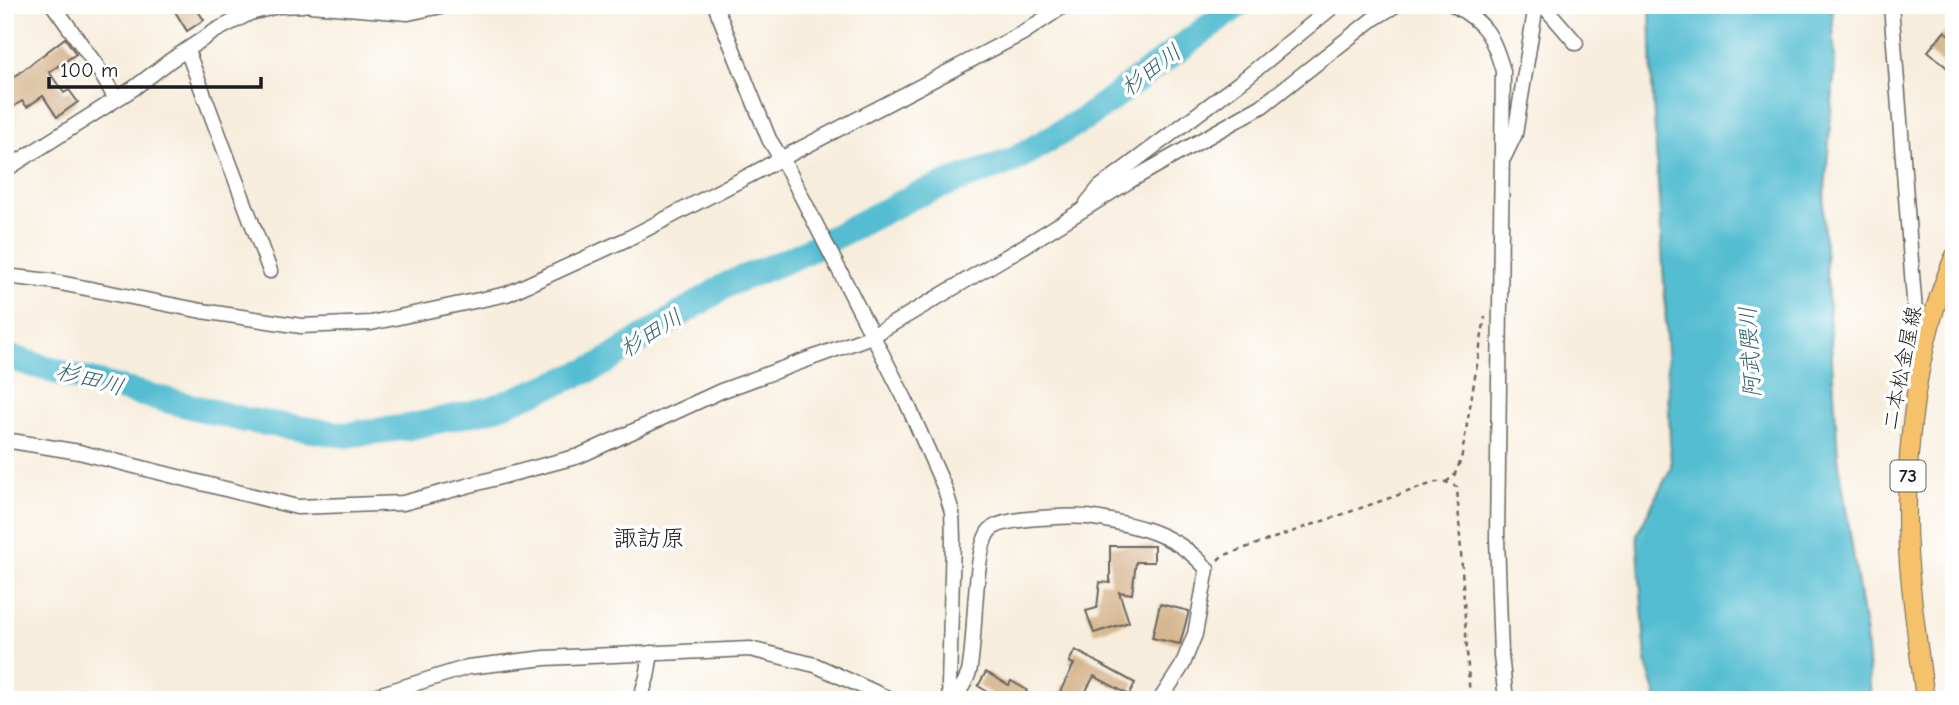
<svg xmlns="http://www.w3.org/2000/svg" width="1959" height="705" font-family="'Comic Neue','Klee One',sans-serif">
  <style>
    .water { fill: #55bdd1; stroke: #386c76; stroke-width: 2 }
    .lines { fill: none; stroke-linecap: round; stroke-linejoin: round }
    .river { stroke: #55bdd1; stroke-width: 26 }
    .building { fill: #d6b690 }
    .minor-casing { stroke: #69655f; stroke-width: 17 }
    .major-casing { stroke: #69655f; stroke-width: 20 }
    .path { stroke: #69655f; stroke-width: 2.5; stroke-dasharray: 5 5; stroke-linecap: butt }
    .minor { stroke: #fff; stroke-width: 14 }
    .major { stroke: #f5c16b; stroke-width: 18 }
    .labels { text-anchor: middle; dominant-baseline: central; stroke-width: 7; stroke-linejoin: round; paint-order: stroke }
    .shield { fill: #fff; stroke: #606060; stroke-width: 2 }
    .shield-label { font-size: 19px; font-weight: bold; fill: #1c1c1c }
    .street-label { font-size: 21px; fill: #1c1c1c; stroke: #fff }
    .water-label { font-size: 23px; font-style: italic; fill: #36646d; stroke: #fff }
    .quarter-label { font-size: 24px; fill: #1c1c1c; stroke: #fff }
  </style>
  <rect width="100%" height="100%" fill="#fff"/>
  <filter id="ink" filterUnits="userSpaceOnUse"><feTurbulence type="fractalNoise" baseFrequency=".0143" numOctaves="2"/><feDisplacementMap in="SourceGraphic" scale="14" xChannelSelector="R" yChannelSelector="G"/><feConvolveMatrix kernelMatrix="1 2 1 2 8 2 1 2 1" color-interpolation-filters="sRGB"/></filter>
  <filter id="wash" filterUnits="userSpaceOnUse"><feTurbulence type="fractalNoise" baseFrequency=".00686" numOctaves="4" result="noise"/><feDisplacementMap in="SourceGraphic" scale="28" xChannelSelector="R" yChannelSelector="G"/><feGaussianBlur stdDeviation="1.57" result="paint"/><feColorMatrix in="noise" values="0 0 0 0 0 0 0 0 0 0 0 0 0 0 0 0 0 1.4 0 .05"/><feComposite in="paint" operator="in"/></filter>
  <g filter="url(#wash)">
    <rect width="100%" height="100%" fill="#f7eddc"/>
    <!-- water -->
    <g class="water">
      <polygon points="1216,5 1233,5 1123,91"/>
      <polygon points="1650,5 1832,5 1835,64 1823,215 1838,457 1866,636 1871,700 1657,700 1646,661 1637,534 1671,468 1665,299 1652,84"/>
    </g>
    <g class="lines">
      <!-- river -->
      <polyline class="river" points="5,356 71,376 245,420 345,435 409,427 491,409 597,367 728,284 797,256 916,195 1014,160 1087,117 1238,5"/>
    </g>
    <g id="blocks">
      <!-- building -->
      <g class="building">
        <polygon points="171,5 194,5 204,20 187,31"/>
        <polygon points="1945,31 1954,39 1954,74 1928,51"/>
        <polygon points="65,38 76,54 49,72 64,93 69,90 78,102 57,117 43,96 27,107 22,101 5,112 5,84"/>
        <polygon points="1110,546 1154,546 1154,562 1136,562 1132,594 1119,592 1129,622 1094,633 1086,611 1097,608 1100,582 1110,583"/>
        <polygon points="1160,604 1189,611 1180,644 1152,638"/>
        <polygon points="1075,650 1135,683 1129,695 1094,676 1081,700 1056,700 1074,664 1069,662"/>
        <polygon points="986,672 1009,685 1011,681 1027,690 1021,700 1002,700 978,686"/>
      </g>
    </g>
  </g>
  <g filter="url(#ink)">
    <use href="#blocks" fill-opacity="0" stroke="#69655f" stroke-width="2"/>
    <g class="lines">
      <defs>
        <g id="minor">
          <polyline points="53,5 96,65 116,99"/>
          <polyline points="310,5 408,13 446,5"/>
          <polyline points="715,5 769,139 788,170 906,401 945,489 952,512 953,539 949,684 950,700"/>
          <path d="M 1454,5 C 1486,23 1493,36 1503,71 L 1497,538 L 1501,655 L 1506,700"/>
          <polyline points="1543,5 1576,43"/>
          <polyline points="1891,5 1915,312 1926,343"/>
          <polyline points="187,50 270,271"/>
          <polyline points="1504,157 1515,134 1536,5"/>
          <polyline points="5,170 134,88 171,60 215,31 250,13 278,6 303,5"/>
          <polyline points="1087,203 1100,187 1243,80 1335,5"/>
          <polyline points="5,276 50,281 202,311 301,326 371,323 507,294 627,239 1023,33 1065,5"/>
          <polyline points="5,440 79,452 297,507 403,503 579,456 721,391 872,336 1026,245 1131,180 1262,106 1373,19 1396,5"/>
          <polyline points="362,700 468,667 545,658 750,649 815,665 892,700"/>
          <polyline points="640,700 647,677 651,653"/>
          <path d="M 954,700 C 959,691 966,682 969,672 C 976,642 973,548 990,530 C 999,521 1027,519 1040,518 C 1058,517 1076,515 1094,518 C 1137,525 1177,534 1207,569 L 1195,634 L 1182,666 L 1160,700"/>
        </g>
        <path id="major" d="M 1925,700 C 1919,650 1911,600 1908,551 C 1903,456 1916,344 1954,257"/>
      </defs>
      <!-- minor casing -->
      <use href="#minor" class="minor-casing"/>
      <!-- major casing -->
      <use href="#major" class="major-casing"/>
      <!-- path -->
      <g class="path">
        <polyline points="1446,482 1454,476 1461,460 1485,317"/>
        <polyline points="1218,560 1222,556 1436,482 1446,482 1457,487 1470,700"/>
      </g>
      <!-- minor -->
      <use href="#minor" class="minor"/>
      <!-- major -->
      <use href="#major" class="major"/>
    </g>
  </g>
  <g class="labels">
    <!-- shield labels -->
    <rect class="shield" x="1890.5" y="460.5" width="35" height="31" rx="5"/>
    <g class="shield-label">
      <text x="1908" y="476">73</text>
    </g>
    <!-- street labels -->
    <g class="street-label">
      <text transform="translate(1902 368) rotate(-79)">二本松金屋線</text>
    </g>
    <!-- water labels -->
    <g class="water-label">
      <text transform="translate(1151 70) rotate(-37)">杉田川</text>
      <text transform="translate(651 333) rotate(-32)">杉田川</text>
      <text transform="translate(1750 352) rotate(-93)">阿武隈川</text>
      <text transform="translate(90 379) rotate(15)">杉田川</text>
    </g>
    <!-- quarter labels -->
    <g class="quarter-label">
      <text x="649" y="538">諏訪原</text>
    </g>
  </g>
  <!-- margin -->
  <rect width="1959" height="705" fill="none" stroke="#fff" stroke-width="28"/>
  <!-- scale -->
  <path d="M49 77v10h212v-10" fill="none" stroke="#1c1c1c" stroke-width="3.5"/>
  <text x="60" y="77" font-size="21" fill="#1c1c1c" stroke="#ffffff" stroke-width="5" paint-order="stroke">100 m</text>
</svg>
